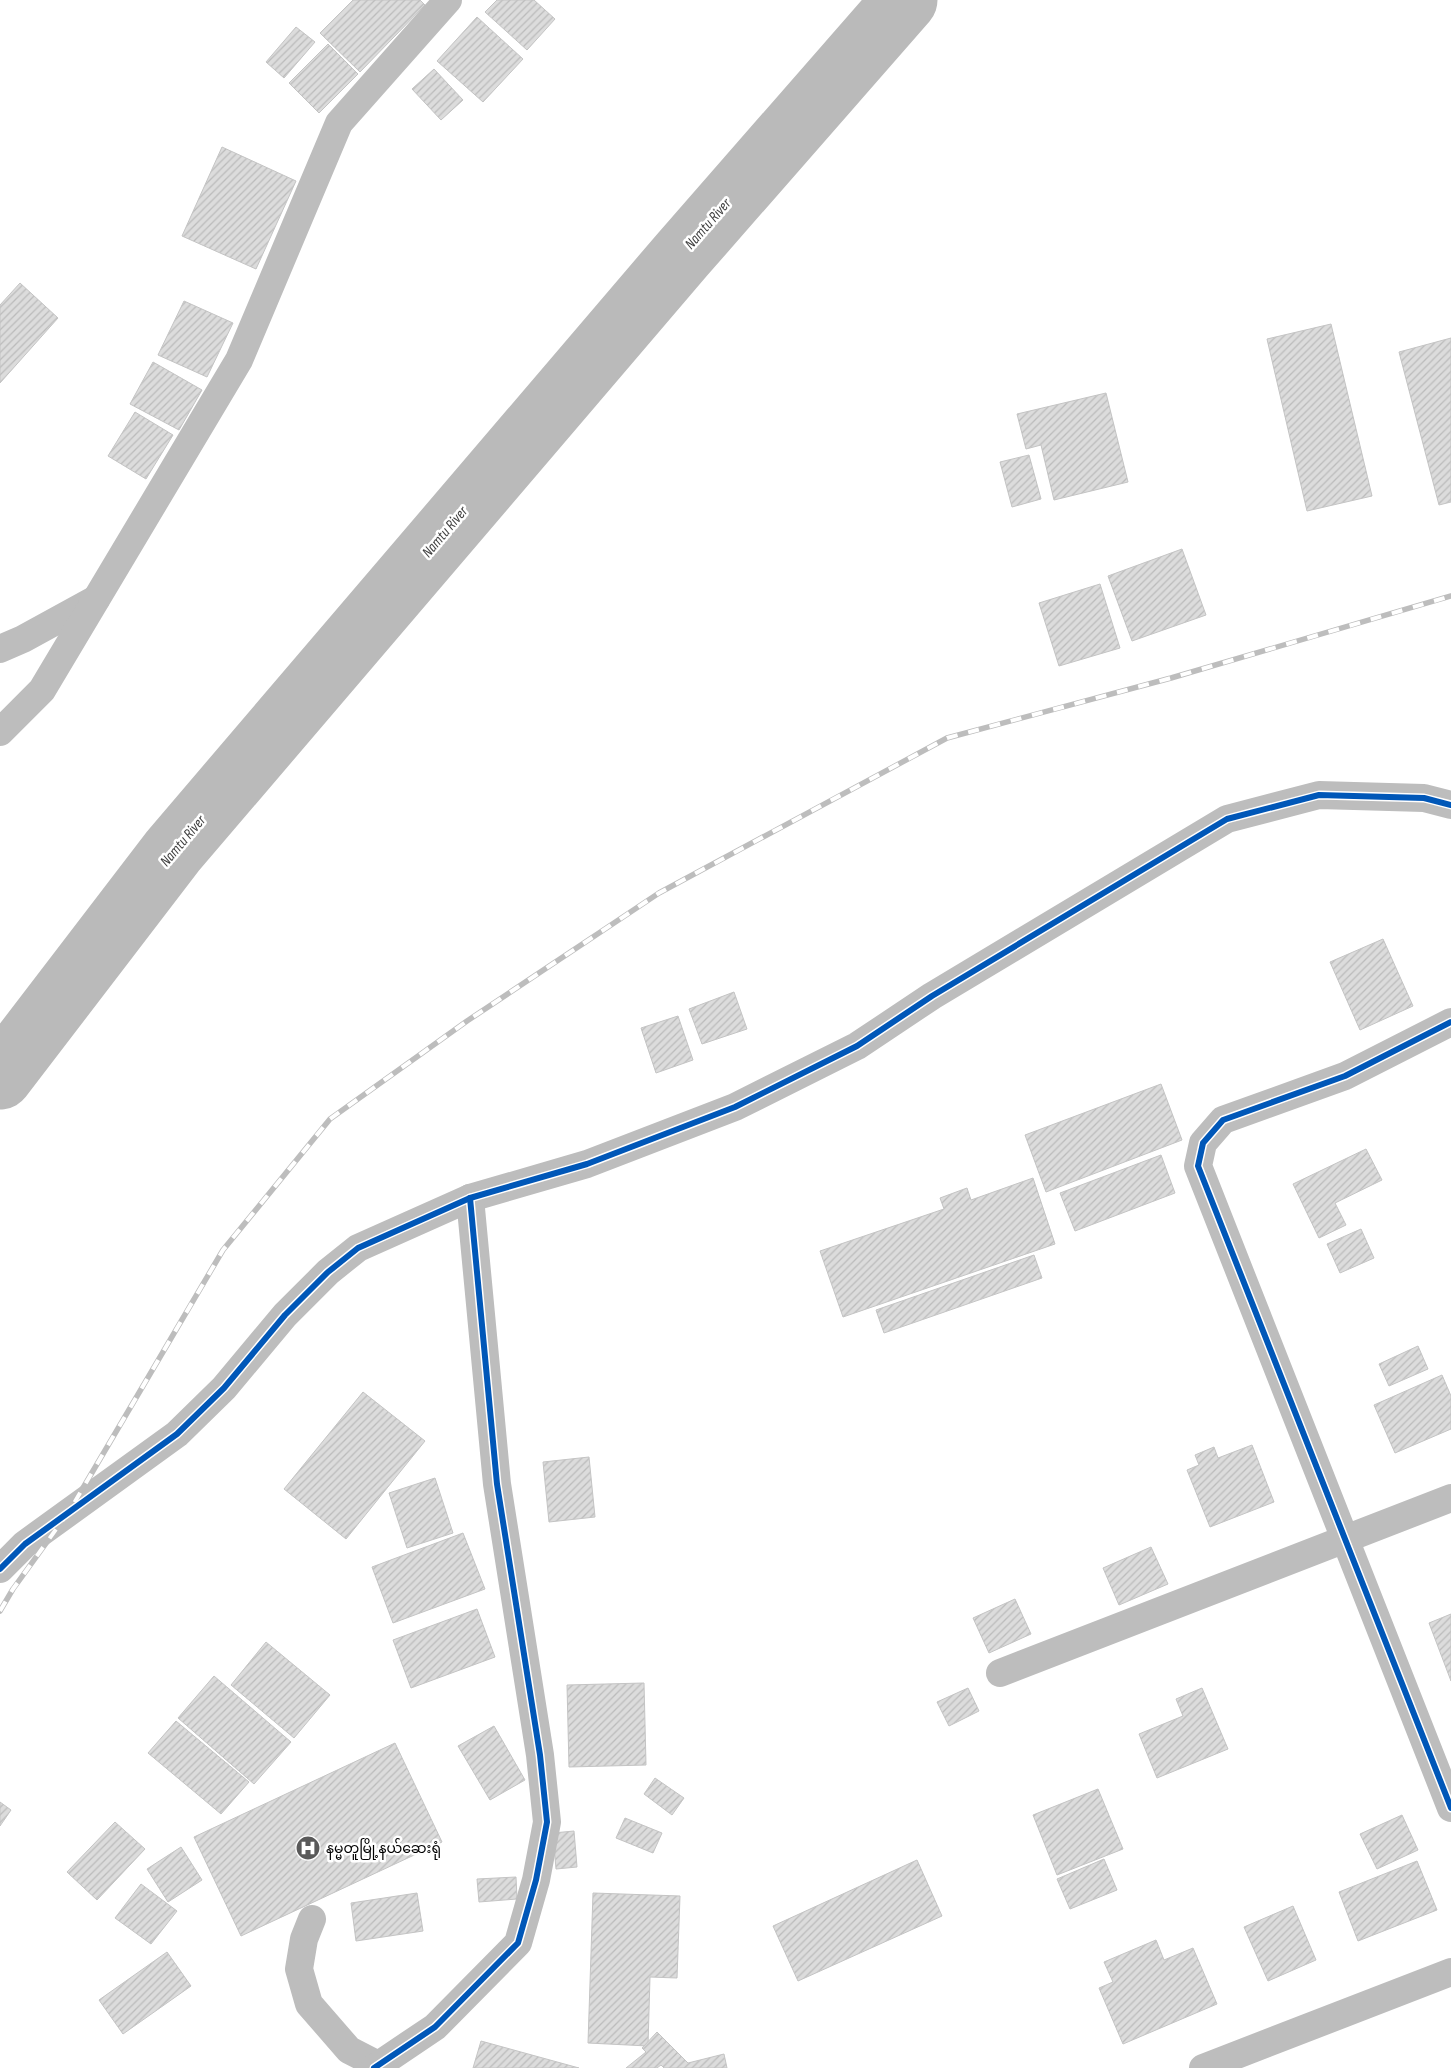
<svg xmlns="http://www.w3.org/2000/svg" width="1451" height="2068" font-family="'Sofia Sans Condensed','Noto Sans Myanmar',sans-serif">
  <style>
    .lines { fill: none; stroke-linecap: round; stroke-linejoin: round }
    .river { stroke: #bababa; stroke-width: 65 }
    .building { fill: url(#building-hatch); stroke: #c4c4c4 }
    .minor { stroke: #bdbdbd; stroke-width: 28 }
    .rail-casing { stroke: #bdbdbd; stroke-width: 5.5 }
    .rail { stroke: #fff; stroke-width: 4; stroke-dasharray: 11; stroke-linecap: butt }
    .cycleway-casing { stroke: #fff; stroke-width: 9 }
    .cycleway { stroke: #0057b8; stroke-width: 6 }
    .labels { text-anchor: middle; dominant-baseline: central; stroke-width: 5; stroke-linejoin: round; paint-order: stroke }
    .poi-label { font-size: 14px; fill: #000; stroke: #fff; text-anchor: start }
    .water-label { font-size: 15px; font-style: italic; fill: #3e3e3e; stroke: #fff }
  </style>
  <defs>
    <pattern id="building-hatch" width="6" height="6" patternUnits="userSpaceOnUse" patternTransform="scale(1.25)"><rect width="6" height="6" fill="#dcdcdc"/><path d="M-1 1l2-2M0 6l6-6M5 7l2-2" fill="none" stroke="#bbb"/></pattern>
  </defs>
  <rect width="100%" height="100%" fill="#fff"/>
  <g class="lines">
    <!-- river -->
    <polyline class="river" points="0,1077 173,851 682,255 905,0"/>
  </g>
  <!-- building -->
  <g class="building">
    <polygon points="353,0 420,0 425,5 360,72 320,33"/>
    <polygon points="497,0 534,0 555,19 527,50 485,12"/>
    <polygon points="477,17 523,59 483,102 437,61"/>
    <polygon points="296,27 315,42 284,78 266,62"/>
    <polygon points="328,44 358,74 319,113 289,83"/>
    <polygon points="434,69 463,100 441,120 412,89"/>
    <polygon points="222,147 296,181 256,269 182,236"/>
    <polygon points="20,283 58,318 0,383 0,305"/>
    <polygon points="184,301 233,323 207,377 158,355"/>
    <polygon points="1331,324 1372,496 1307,511 1267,339"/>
    <polygon points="1451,338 1451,502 1439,505 1399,352"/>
    <polygon points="153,362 202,390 179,430 130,404"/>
    <polygon points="1106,393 1128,482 1054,500 1041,445 1026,449 1017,414"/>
    <polygon points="135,412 173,435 146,479 108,456"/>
    <polygon points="1029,455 1041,499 1012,507 1000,462"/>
    <polygon points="1182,549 1206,615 1132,641 1108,576"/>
    <polygon points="1100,584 1120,648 1059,666 1039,603"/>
    <polygon points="1383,939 1413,1006 1360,1030 1330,962"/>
    <polygon points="734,992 747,1029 702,1044 689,1009"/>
    <polygon points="678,1016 693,1060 656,1073 641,1028"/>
    <polygon points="1161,1084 1182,1140 1046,1192 1025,1135"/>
    <polygon points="1366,1149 1382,1180 1335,1203 1346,1225 1319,1238 1293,1184"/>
    <polygon points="1161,1155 1175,1193 1075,1231 1060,1193"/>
    <polygon points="1033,1178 1055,1244 843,1317 820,1251 944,1209 940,1198 967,1188 971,1200"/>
    <polygon points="1361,1229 1374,1258 1340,1273 1327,1244"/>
    <polygon points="1034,1255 1042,1278 884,1333 876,1310"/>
    <polygon points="1418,1346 1428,1369 1389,1386 1379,1364"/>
    <polygon points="1442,1375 1451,1396 1451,1429 1395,1453 1374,1405"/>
    <polygon points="363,1392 425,1441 346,1539 284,1489"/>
    <polygon points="1252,1445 1274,1502 1210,1527 1187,1470 1199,1465 1195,1455 1214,1447 1218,1458"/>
    <polygon points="589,1457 595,1517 549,1522 543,1462"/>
    <polygon points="435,1478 453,1533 407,1548 389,1493"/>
    <polygon points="463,1533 485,1589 393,1623 372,1567"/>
    <polygon points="1151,1547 1168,1584 1119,1605 1103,1568"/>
    <polygon points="1015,1599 1031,1634 989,1653 973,1618"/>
    <polygon points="477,1609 495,1657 411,1688 393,1640"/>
    <polygon points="1451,1614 1451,1681 1429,1623"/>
    <polygon points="266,1642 330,1695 294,1738 231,1685"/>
    <polygon points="214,1676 291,1742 254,1784 178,1718"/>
    <polygon points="644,1683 646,1765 569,1767 567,1685"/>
    <polygon points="968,1688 979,1711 949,1726 937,1702"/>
    <polygon points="1202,1688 1228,1749 1157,1778 1139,1734 1183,1716 1176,1699"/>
    <polygon points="176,1721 249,1782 221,1814 148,1753"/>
    <polygon points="494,1726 525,1780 490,1800 458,1746"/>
    <polygon points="395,1743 442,1842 241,1936 194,1837"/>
    <polygon points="655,1778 684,1798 672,1815 644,1794"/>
    <polygon points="1098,1789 1123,1849 1057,1875 1033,1815"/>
    <polygon points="0,1802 11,1810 0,1826"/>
    <polygon points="1402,1815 1418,1850 1377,1869 1360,1834"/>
    <polygon points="625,1818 662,1833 653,1853 616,1838"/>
    <polygon points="115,1822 145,1849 97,1900 67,1872"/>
    <polygon points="574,1831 577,1867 556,1869 553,1833"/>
    <polygon points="181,1847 202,1880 168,1902 147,1869"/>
    <polygon points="1104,1859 1117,1890 1070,1909 1057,1879"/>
    <polygon points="917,1860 942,1916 798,1981 773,1926"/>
    <polygon points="1417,1861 1437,1910 1358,1941 1339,1892"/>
    <polygon points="516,1877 517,1899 479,1902 477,1879"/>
    <polygon points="141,1884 177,1911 151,1944 115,1918"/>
    <polygon points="417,1893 423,1931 356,1941 351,1903"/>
    <polygon points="593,1893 680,1896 677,1978 650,1977 648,2046 588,2043"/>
    <polygon points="1293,1906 1316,1960 1268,1981 1244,1927"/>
    <polygon points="1156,1940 1164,1960 1193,1948 1217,2004 1123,2044 1099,1988 1113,1982 1104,1962"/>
    <polygon points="167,1952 191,1986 123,2034 99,2000"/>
    <polygon points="657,2032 688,2063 724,2054 727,2068 664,2068 661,2065 657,2068 626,2068 646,2052 642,2048"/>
    <polygon points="481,2041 579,2068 473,2068"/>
  </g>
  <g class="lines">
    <!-- minor -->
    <g class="minor">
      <polyline points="0,649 23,639 96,599"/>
      <polyline points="0,732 42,690 239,360 339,123 448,0"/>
      <polyline points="1451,1022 1345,1076 1223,1120 1203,1143 1198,1166 1451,1808"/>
      <polyline points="0,1569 25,1544 177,1434 224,1388 285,1315 328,1272 358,1248 470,1198 587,1164 735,1107 857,1046 932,996 1227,819 1319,795 1424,798 1451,805"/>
      <polyline points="1000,1673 1451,1498"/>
      <polyline points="312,1919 304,1939 299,1969 309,2004 349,2050 380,2066"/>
      <polyline points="374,2068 435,2027 518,1943 536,1880 547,1822 540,1755 497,1484 470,1198"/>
      <polyline points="1203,2068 1451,1972"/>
    </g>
    <defs>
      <polyline id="rail" points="0,1611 13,1589 70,1510 223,1250 330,1119 467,1021 659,893 947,738 1171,678 1451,596"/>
    </defs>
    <!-- rail casing -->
    <use href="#rail" class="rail-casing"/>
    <!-- rail -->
    <use href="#rail" class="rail"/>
    <defs>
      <g id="cycleway">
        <polyline points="1451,1022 1345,1076 1223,1120 1203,1143 1198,1166 1451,1808"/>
        <polyline points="0,1569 25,1544 177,1434 224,1388 285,1315 328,1272 358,1248 470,1198 587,1164 735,1107 857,1046 932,996 1227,819 1319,795 1424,798 1451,805"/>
        <polyline points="374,2068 435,2027 518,1943 536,1880 547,1822 540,1755 497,1484 470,1198"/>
      </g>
    </defs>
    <!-- cycleway casing -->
    <use href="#cycleway" class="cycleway-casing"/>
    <!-- cycleway -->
    <use href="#cycleway" class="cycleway"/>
  </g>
  <!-- icons -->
  <defs>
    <symbol id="hospital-disc" viewBox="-11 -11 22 22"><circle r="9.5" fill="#595959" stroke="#fff"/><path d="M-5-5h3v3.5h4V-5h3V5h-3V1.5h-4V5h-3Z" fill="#fff"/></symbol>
  </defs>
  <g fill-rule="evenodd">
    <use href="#hospital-disc" x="294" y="1834" width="28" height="28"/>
  </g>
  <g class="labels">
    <!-- poi labels -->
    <g class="poi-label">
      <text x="326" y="1848">နမ္မတူမြို့နယ်ဆေးရုံ</text>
    </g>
    <!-- water labels -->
    <g class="water-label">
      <text transform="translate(708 224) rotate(-49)">Namtu River</text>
      <text transform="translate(445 532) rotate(-50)">Namtu River</text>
      <text transform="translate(183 841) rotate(-50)">Namtu River</text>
    </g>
  </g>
</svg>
